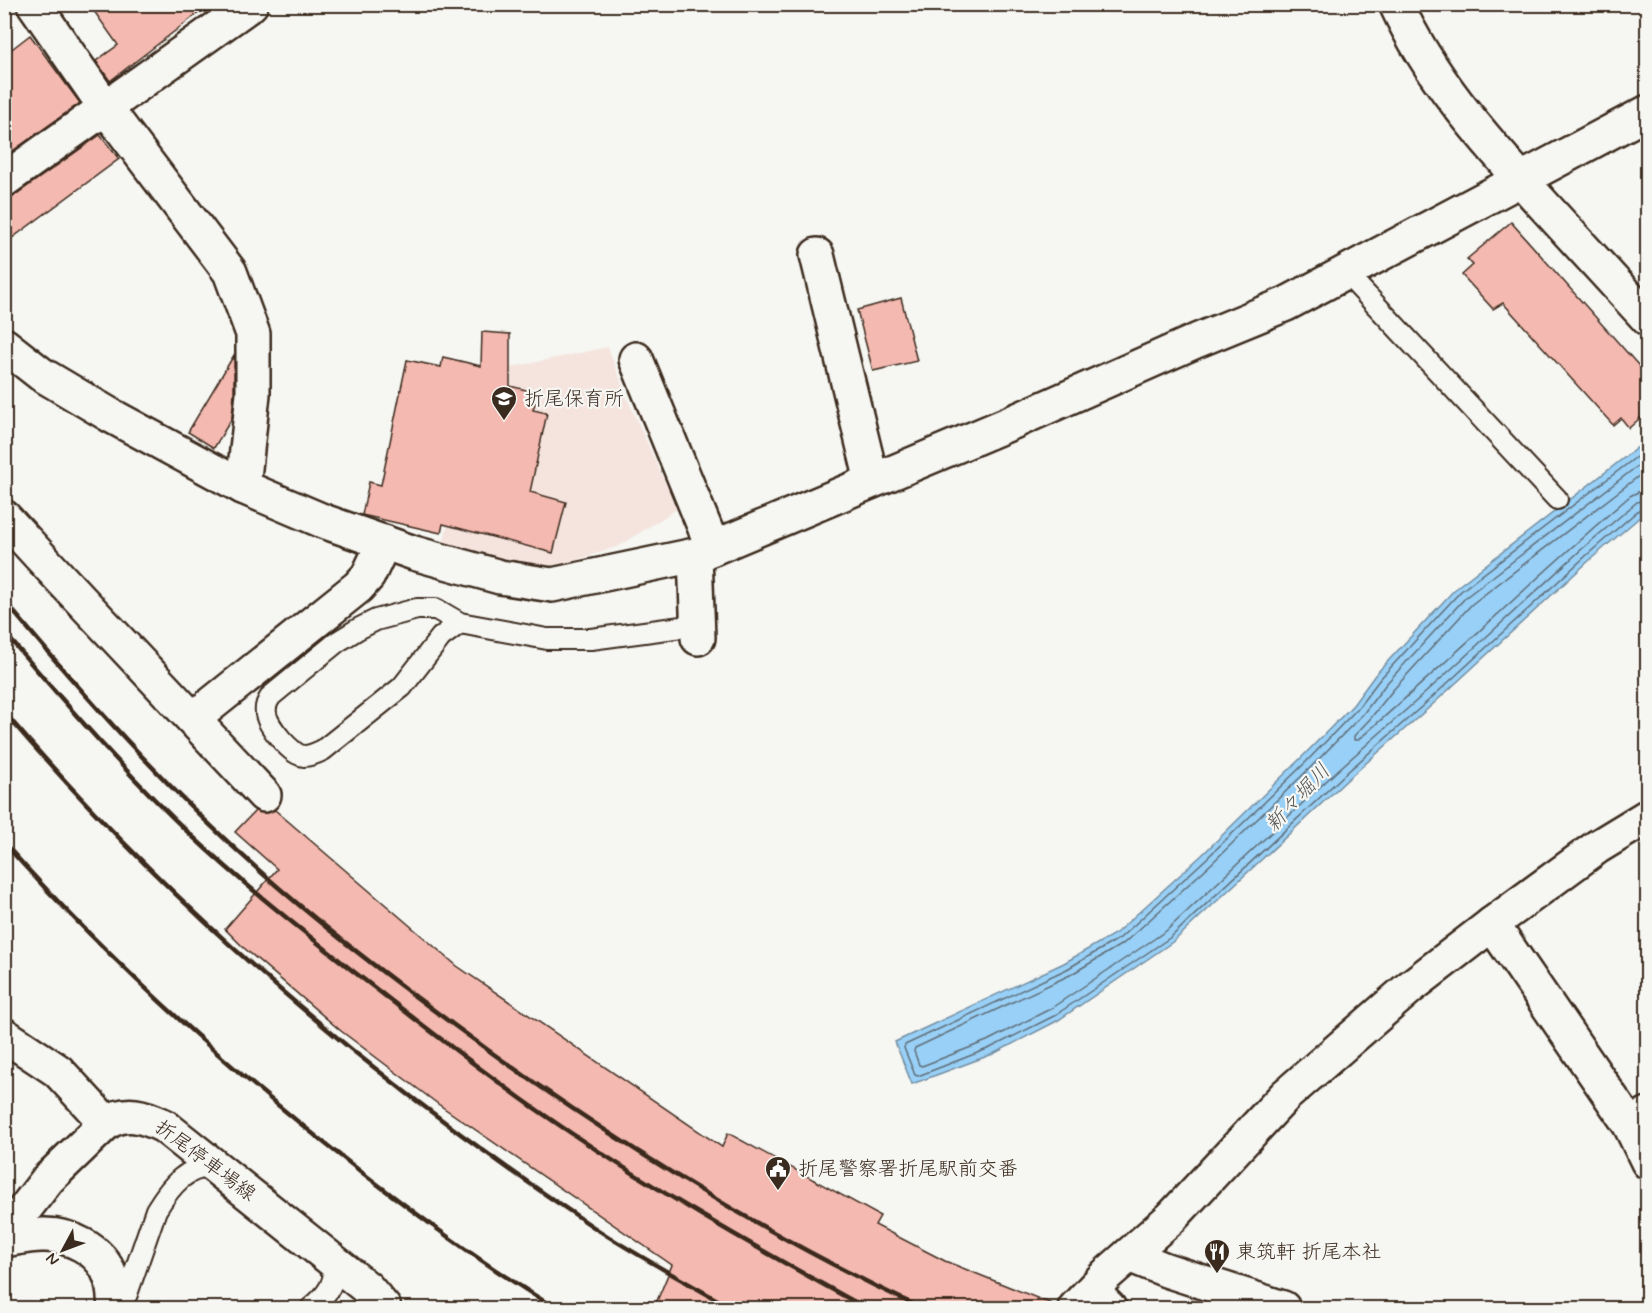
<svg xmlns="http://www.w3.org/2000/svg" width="1652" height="1313" font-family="Mynerve,'Klee One',sans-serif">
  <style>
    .built { fill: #f5e4de }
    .water { fill: #98d0f7; stroke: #738ea0; stroke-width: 1.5 }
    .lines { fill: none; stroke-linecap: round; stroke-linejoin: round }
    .shore { stroke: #606c75; stroke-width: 1.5 }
    .building { fill: #f4b9b0; stroke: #3b2a1e; stroke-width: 1.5 }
    .service-casing { stroke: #3b2a1e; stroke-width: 24 }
    .minor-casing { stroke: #3b2a1e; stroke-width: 38 }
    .tertiary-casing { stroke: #3b2a1e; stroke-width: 38 }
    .secondary-casing { stroke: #3b2a1e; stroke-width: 38 }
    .service { stroke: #f6f6f2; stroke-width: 20 }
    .minor { stroke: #f6f6f2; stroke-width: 33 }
    .tertiary { stroke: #f6f6f2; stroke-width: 33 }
    .secondary { stroke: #f6f6f2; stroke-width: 33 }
    .rail { stroke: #3b2a1e; stroke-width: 4.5 }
    .labels { text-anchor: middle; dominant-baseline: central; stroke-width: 4.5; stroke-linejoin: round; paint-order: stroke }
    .poi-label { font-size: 20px; fill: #3b2a1e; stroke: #f6f6f2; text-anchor: start }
    .street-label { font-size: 20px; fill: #3b2a1e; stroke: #f6f6f2 }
    .water-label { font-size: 21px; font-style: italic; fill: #525454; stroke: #f6f6f2 }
  </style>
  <rect width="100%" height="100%" fill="#f6f6f2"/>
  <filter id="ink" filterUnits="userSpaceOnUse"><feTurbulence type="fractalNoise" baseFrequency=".0167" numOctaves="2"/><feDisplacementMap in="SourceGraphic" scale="12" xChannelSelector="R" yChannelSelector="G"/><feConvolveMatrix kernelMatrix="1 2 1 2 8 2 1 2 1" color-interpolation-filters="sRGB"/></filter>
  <g filter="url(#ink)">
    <!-- built -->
    <polygon class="built" points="608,347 630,405 677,509 619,546 570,562 528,569 442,550 480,374"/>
    <!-- water -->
    <polygon class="water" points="1647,440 1647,511 1592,558 1432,705 1348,779 1174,941 1057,1021 993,1054 912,1084 895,1042 1064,963 1116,933 1202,855 1302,757 1353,705 1375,675 1457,587"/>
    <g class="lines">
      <!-- shore -->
      <g class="shore">
        <polyline points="1648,448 1461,591 1380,679 1357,709 1306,762 1206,859 1120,938 1067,969 905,1045 904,1048 915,1075 918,1076 990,1048 1054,1016 1171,937 1344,775 1428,701 1588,554 1641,508 1648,507"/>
        <polyline points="1648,458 1466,597 1386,684 1363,714 1311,767 1211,864 1124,943 1070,975 915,1048 914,1051 919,1065 922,1066 987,1041 1050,1009 1166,931 1339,769 1423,695 1583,548 1637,502 1648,499"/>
        <path d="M 1648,469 L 1472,604 L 1393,690 L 1370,719 L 1354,736 L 1354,740 L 1358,740 C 1450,660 1538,575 1630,496 L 1638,492 L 1648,490"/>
      </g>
    </g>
    <!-- building -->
    <g class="building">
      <polygon points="89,4 210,4 110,81 96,61 118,45"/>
      <polygon points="30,35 80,103 4,157 4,55"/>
      <polygon points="100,135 119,159 4,244 4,199 15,195"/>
      <polygon points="1511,222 1647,375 1647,412 1629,428 1621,418 1613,425 1503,303 1493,309 1462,275 1473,265 1467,259"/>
      <polygon points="901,298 917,361 873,371 857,310"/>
      <polygon points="482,332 510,334 510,386 538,393 533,410 547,413 530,492 566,502 553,553 443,524 441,533 362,515 369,482 381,485 407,360 441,367 443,357 481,366"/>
      <polygon points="234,355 234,393 232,418 214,448 188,432"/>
      <polygon points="275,810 457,966 722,1147 728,1133 880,1216 875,1225 945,1261 1057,1306 1057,1308 654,1308 672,1265 438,1104 341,1031 244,948 225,929 277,869 235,832 255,811 268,813"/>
    </g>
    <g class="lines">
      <defs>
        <g id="service">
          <polyline points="1345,272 1557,499"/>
          <path d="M 460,623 L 441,637 L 402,687 L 323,750 C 317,753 311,756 304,756 C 291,755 268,726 266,714 C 265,706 267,702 271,696 L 337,642 L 358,629 L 376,620 L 417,609 L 436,609 L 460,623 L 547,639 L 591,639 L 697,625"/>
          <path d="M 117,1306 L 127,1294 L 156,1210 C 170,1187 187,1164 216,1168"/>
          <path d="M 311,1308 C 326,1296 339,1281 332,1260"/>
        </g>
        <g id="minor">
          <polyline points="34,4 105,107 230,272 253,334 253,394 243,487"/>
          <path d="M 1396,4 C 1431,80 1484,138 1539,200 C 1575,239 1611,279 1648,319"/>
          <polyline points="4,180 251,4"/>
          <polyline points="817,255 872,481"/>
          <polyline points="4,345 41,374 110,415 243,487 323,521 414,553 500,577 552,585 695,555 713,548 1013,422 1196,341 1286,304 1648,112"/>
          <polyline points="636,359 713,548"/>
          <polyline points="4,517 61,579 264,795"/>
          <polyline points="695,555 698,638"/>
          <polyline points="193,719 358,587 368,576 384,542"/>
          <polyline points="4,1035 58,1071 106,1123"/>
          <polyline points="1630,1125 1648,1114"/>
          <polyline points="1129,1255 1166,1270 1283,1308"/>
          <polyline points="1092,1291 1109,1308"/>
        </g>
        <g id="tertiary">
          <polyline points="1492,924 1630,1125 1648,1162"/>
          <polyline points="1075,1308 1106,1275 1171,1218 1286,1095 1409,988 1492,924 1597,847 1648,816"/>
        </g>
        <g id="secondary">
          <path d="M 4,1236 L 48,1179 L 106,1123 C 126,1110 144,1116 164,1126 L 367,1288 L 384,1308"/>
          <path d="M 4,1240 C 17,1238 29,1235 42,1235 C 69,1234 101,1249 110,1276 C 114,1286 114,1298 115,1308"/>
        </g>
      </defs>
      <!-- service casing -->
      <use href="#service" class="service-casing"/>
      <!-- minor casing -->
      <use href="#minor" class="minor-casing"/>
      <!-- tertiary casing -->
      <use href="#tertiary" class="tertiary-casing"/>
      <!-- secondary casing -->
      <use href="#secondary" class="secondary-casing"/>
      <!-- service -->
      <use href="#service" class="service"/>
      <!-- minor -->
      <use href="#minor" class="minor"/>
      <!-- tertiary -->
      <use href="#tertiary" class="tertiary"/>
      <!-- secondary -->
      <use href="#secondary" class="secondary"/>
      <!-- rail -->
      <g class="rail">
        <path d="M 4,600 C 84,696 168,790 262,873 C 333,936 411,994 488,1050 C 625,1148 769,1237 921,1308"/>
        <path d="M 4,632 C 64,702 126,774 192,836 C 243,884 298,927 353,971 C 416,1020 478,1069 543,1114 C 647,1186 756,1248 866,1308"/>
        <path d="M 4,712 C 174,911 375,1082 592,1226 C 637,1256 685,1281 731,1308"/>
        <path d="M 4,843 C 109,961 227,1067 351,1164 C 417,1215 484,1265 555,1308"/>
      </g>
    </g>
  </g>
  <!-- icons -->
  <defs>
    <symbol id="school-pin" viewBox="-11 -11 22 30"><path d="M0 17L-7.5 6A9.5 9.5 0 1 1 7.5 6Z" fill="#3b2a1e" stroke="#f6f6f2"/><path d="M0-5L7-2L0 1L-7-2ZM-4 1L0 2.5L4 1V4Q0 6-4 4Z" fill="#fff"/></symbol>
    <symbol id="civic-pin" viewBox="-11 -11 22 30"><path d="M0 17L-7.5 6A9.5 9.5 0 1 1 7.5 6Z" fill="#3b2a1e" stroke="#f6f6f2"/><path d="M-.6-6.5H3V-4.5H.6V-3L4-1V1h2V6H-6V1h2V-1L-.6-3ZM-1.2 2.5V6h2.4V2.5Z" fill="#fff"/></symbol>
    <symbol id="restaurant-pin" viewBox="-11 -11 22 30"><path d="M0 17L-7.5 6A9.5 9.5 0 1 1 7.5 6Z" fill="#3b2a1e" stroke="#f6f6f2"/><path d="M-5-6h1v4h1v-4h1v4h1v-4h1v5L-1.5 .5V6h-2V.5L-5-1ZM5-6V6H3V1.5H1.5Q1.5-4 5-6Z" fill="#fff"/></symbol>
  </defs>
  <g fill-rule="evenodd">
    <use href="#school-pin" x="489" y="384" width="30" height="40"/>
    <use href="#civic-pin" x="763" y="1154" width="30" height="40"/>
    <use href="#restaurant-pin" x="1202" y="1237" width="30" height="40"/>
  </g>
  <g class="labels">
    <!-- poi labels -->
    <g class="poi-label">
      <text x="524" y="399">折尾保育所</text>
      <text x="798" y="1169">折尾警察署折尾駅前交番</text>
      <text x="1236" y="1252">東筑軒 折尾本社</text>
    </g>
    <!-- street labels -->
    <g class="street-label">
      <text transform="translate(205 1161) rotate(37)">折尾停車場線</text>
    </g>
    <!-- water labels -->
    <g class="water-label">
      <text transform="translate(1298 798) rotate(-47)">新々堀川</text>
    </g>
  </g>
  <!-- margin -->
  <rect width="1652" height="1313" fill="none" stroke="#f6f6f2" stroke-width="24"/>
  <rect x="12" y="12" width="1628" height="1289" fill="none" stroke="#3b2a1e" stroke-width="2" filter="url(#ink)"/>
  <!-- north arrow -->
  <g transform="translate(63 1250) rotate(229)" stroke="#f6f6f2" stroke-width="4.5" paint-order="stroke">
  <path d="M0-4.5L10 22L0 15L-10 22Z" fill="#3b2a1e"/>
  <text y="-9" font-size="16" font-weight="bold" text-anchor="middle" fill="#3b2a1e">N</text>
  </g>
</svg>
